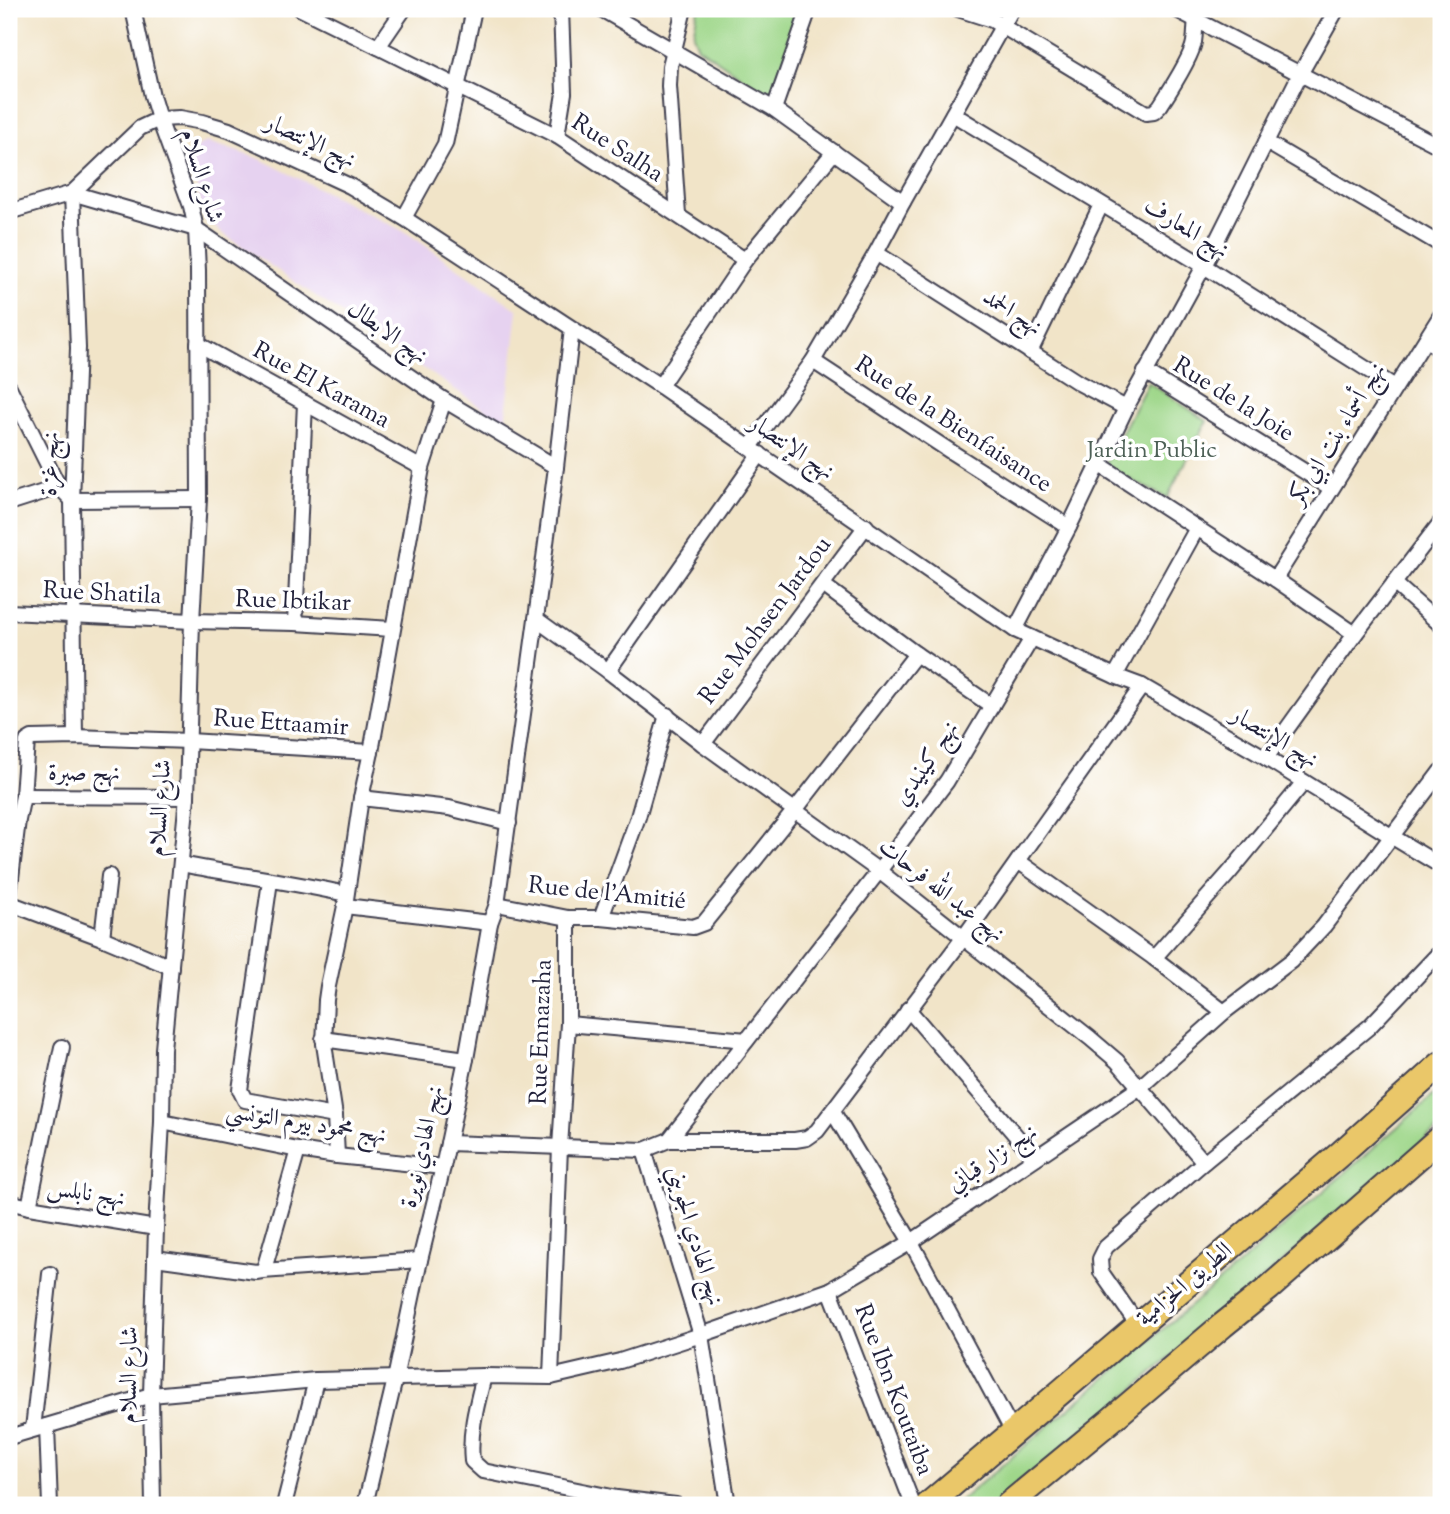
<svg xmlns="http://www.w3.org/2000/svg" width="1450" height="1514" font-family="'Sorts Mill Goudy',Amiri,serif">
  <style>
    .built { fill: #e6d2f0 }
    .green { fill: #9fd78a; stroke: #607c62; stroke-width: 2 }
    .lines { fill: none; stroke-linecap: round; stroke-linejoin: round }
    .street-casing { stroke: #413f50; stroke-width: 18 }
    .highway-casing { stroke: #413f50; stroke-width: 28 }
    .street { stroke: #fff; stroke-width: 14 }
    .highway { stroke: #eac769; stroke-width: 24 }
    .labels { text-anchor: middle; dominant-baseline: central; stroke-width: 7; stroke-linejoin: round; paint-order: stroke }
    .street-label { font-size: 24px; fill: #22223b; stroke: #fff }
    .park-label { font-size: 24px; fill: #4e6157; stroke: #fff }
  </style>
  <rect width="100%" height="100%" fill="#fff"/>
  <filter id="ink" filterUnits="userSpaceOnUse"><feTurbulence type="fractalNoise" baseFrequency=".0143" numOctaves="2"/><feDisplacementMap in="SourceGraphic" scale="14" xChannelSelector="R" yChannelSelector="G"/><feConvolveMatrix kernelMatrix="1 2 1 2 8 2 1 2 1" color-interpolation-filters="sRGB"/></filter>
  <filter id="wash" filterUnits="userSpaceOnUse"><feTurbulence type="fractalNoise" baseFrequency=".00686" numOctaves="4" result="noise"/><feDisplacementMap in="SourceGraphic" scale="28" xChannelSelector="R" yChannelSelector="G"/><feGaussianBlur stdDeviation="1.57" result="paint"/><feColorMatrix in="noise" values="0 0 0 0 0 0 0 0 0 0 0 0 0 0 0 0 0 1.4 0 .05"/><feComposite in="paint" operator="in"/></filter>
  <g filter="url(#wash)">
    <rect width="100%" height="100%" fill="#f1e4c8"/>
    <!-- built -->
    <polygon class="built" points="208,142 260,159 407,233 518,310 505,423 219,231 207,217 201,204 191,163 195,150 201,144"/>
    <!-- green -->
    <g class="green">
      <polygon points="698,9 802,9 773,90 764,92 698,47 693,35"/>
      <polygon points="1148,382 1207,421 1167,498 1104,467"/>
      <polygon points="1441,1089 1441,1126 1069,1445 996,1505 955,1505 1241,1263"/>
    </g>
  </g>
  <g filter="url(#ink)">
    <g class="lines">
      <defs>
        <g id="street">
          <polyline points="133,9 152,96 159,119 191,206 196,229 198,270 199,499 192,621 187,797 163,1049 162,1122 156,1228 151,1395 153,1505"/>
          <polyline points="301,9 378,47"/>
          <polyline points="404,9 378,47 557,136 745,260"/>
          <polyline points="601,9 774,109 903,202"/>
          <path d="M 958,9 L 992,20 L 1146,113 L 1154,112 L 1160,106 C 1169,92 1192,57 1194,42 C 1196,29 1194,22 1198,9"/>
          <polyline points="1175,9 1441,147"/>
          <polyline points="774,109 809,9"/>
          <polyline points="953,114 1204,266 1395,387"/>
          <polyline points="557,136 564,93 561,9"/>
          <polyline points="1266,142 1441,245"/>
          <polyline points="9,212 72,193 140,128 159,119 180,118 202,122 229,130 350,186 404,218 660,386 1015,630 1115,676 1142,686 1266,758 1391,836 1441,866"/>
          <polyline points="678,215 669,86 670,66 684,9"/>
          <polyline points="404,218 445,144 474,9"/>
          <polyline points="876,253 1079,383 1126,408"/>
          <polyline points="572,329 556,467 536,619 608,671 703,744 879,871 1090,1038 1117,1061 1204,1162"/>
          <polyline points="1426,339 1441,351"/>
          <polyline points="198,344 422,468"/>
          <polyline points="1030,352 1101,205"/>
          <polyline points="813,361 953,453 1069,527"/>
          <polyline points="1145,372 1331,488"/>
          <polyline points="660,386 745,260 834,152"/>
          <polyline points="9,387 59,487 72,500"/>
          <polyline points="750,447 813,361 876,253 903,202 1012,9"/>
          <polyline points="1099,464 1275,579 1355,634 1441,522"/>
          <polyline points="72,500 199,499"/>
          <polyline points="9,503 59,487"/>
          <polyline points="1275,579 1441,315"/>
          <polyline points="1394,583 1441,625"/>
          <polyline points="823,585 916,654 992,706"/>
          <polyline points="9,612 192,621 295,623 392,629"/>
          <polyline points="295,623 305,403"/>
          <polyline points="1015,630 1069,527 1126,408 1204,266 1300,74 1337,9"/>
          <polyline points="608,671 760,454"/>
          <polyline points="1115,676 1197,528"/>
          <polyline points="75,737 72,500 78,348 72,193 196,229 444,400 556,467"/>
          <polyline points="703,744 866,526"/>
          <polyline points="1266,758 1355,634"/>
          <polyline points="23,796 187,797"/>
          <polyline points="361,798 449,808 509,823"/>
          <polyline points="1018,861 1154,958 1224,1012"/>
          <path d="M 181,864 C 236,875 292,882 346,894"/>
          <polyline points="270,881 240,1090 245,1100 335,1116"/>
          <polyline points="9,895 18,820 23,796 27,741 32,738 75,737 189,741 371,752"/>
          <polyline points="9,903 102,938 171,967"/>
          <polyline points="497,904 536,619"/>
          <polyline points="345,906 490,923"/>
          <polyline points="601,918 638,817 667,715"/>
          <polyline points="102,938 109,876"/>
          <polyline points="1154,958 1230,872 1304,782"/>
          <polyline points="908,1009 1035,1158"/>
          <polyline points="568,1024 747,1040"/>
          <polyline points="323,1039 466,1059"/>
          <polyline points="833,1112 911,1242 1013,1432"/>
          <polyline points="162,1122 298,1150 337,1156 443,1167"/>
          <polyline points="669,1140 795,1140 807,1138 817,1131 964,937 1142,686"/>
          <polyline points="448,1143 644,1150 669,1140 879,871 947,781 1032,638"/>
          <polyline points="644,1150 701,1335 728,1505"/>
          <polyline points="337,1156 335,1116 324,1044 326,1000 328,986 345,906 361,798 371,752 422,468 444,400"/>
          <polyline points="9,1202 29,1207 156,1228"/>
          <polyline points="29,1207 62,1047"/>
          <polyline points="155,1258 256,1272 262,1271 265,1266 298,1150"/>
          <polyline points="262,1271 420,1260"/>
          <polyline points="830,1290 913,1505"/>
          <polyline points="1138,1325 1101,1272 1100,1259 1106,1247 1204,1162 1369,1027 1441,951"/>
          <path d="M 484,1376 C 477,1404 469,1431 472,1461 L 483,1471 L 617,1498 L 676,1505"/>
          <polyline points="551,1377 560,1147 568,1024 568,918"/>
          <polyline points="47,1426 50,1505"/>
          <polyline points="33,1429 50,1274"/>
          <polyline points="9,1437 151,1395 316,1380 484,1376 551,1377 620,1361 701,1335 830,1290 911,1242 1139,1088 1224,1012 1291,961 1324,926 1441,771"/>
          <polyline points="284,1505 316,1380"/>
          <polyline points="365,1505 395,1379 420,1260 443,1167 466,1059 490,923 497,904 568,918 601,918 693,927 704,923 795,810 916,654"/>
        </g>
        <g id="highway">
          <polyline points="928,1505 1340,1154 1441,1064"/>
          <polyline points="1008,1505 1111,1420 1223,1325 1269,1288 1441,1137"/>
        </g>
      </defs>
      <!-- street casing -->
      <use href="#street" class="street-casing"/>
      <!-- highway casing -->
      <use href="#highway" class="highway-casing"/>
      <!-- street -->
      <use href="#street" class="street"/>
      <!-- highway -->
      <use href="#highway" class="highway"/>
    </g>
  </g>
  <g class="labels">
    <!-- street labels -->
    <g class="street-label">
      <text transform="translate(310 142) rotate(25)">نهج الإنتصار</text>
      <text transform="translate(617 149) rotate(33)">Rue Salha</text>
      <text transform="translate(201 176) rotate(73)">شارع السلام</text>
      <text transform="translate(1186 229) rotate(31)">نهج المعارف</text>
      <text transform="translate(1012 313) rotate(33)">نهج الحمد</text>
      <text transform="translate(387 333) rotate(35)">نهج الابطال</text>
      <text transform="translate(321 386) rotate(29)">Rue El Karama</text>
      <text transform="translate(1233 400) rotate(32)">Rue de la Joie</text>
      <text transform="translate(953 425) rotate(33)">Rue de la Bienfaisance</text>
      <text transform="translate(1338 434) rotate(-58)">نهج أسماء بنت ابي بكر</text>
      <text transform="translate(791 448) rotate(34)">نهج الإنتصار</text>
      <text transform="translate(51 464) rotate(-88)">نهج غزة</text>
      <text transform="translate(102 594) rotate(3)">Rue Shatila</text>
      <text transform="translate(293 602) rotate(2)">Rue Ibtikar</text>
      <text transform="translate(766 621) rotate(-53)">Rue Mohsen Jardou</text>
      <text transform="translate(281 724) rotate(4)">Rue Ettaamir</text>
      <text transform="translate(1274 738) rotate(31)">نهج الإنتصار</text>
      <text transform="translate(927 764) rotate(-56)">نهج كينيدي</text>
      <text x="84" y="774">نهج صبرة</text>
      <text transform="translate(161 808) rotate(-86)">شارع السلام</text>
      <text transform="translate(941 891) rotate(38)">نهج عبد الله فرحات</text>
      <text transform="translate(607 894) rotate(6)">Rue de l'Amitié</text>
      <text transform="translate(542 1032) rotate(-88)">Rue Ennazaha</text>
      <text transform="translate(306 1124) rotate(9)">نهج محمود بيرم التونسي</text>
      <text transform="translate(423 1147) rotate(-77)">نهج الهادي نويرة</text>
      <text transform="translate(993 1159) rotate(-34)">نهج نزار قباني</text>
      <text transform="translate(86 1194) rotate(9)">نهج نابلس</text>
      <text transform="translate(694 1236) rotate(73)">نهج الهادي الجويني</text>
      <text transform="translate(1185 1285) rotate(-40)">الطريق الحزامية</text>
      <text transform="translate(130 1375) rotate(-89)">شارع السلام</text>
      <text transform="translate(893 1390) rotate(69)">Rue Ibn Koutaiba</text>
    </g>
    <!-- park labels -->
    <g class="park-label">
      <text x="1152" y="451">Jardin Public</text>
    </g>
  </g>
  <!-- margin -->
  <rect width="1450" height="1514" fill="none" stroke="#fff" stroke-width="35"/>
</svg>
